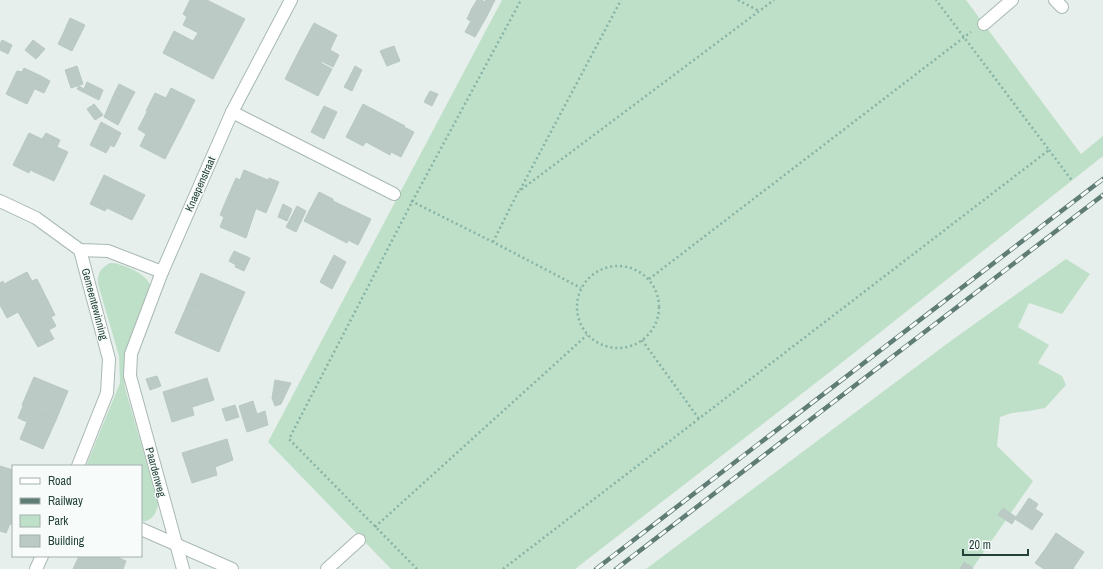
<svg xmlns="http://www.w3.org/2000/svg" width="1103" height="569" font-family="'Archivo Narrow',sans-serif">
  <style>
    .green { fill: #bfe0c8 }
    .building { fill: #bbcac4; stroke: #b8c9c2 }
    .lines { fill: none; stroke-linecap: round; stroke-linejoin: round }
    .minor-casing { stroke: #a8b8b2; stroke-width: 14 }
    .path { stroke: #86b3a5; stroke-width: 2.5; stroke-dasharray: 2 3; stroke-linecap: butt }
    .minor { stroke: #fff; stroke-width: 12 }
    .rail-casing { stroke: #5f7d75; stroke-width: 4.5 }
    .rail { stroke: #f7fbf9; stroke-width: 3; stroke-dasharray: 9; stroke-linecap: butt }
    .labels { text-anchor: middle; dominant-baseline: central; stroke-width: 3; stroke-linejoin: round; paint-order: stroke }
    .street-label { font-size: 11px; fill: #24423a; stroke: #f7fbf9 }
  </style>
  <rect width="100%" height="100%" fill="#e6efeb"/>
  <!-- green -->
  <g class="green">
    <polygon points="502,0 966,0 1081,154 1103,136 1103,156 835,368 575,569 391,569 268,442"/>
    <polygon points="1066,259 1090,274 1062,314 1029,303 1018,327 1049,345 1038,363 1062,376 1066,385 1045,408 1029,411 1012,413 1000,417 997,446 1033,481 972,569 646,569 952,340"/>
    <path d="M 110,263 C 118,262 138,271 143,276 C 148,280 150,284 152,290 C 137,324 121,350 125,388 L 158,502 C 158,511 152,523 141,521 L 141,466 L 86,466 L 120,383 L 119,356 L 98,284 C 97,273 101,268 110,263 Z"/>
  </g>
  <!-- building -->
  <g class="building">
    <polygon points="190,0 207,0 245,19 229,49 183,25 187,17 183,14"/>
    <polygon points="477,0 482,0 485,2 486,0 495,0 487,16 472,8"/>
    <polygon points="472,8 487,16 475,37 465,32 471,21 467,19"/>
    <polygon points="70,18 85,25 77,41 63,34"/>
    <polygon points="314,23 337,35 330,50 339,55 333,67 321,61 321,63 299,51"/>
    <polygon points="174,31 193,41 198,33 229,49 213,79 163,53"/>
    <polygon points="63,34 77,41 72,51 58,44"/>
    <polygon points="2,40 12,45 8,54 0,50 0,44"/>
    <polygon points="33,40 45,49 36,59 25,50"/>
    <polygon points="394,46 400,61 387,66 380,51"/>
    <polygon points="299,51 332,69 318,96 285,79"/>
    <polygon points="77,66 83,84 71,88 65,70"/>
    <polygon points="355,66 362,70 356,82 349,78"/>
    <polygon points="24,68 41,76 27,104 6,94 17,71 22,72"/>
    <polygon points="41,76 50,81 44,93 35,89"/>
    <polygon points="349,78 356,82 352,91 344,87"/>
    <polygon points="87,82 103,90 99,100 77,89 79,86 84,89"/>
    <polygon points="119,84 135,92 129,103 114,94"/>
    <polygon points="171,88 195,100 180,130 146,111 155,93 166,98"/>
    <polygon points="430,91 438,94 432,106 424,102"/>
    <polygon points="114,94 129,103 118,125 104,117"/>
    <polygon points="94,104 103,115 95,120 87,109"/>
    <polygon points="363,104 405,126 404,127 414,132 401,157 391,152 390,155 366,142 363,146 346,137"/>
    <polygon points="324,106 337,112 324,139 311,132"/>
    <polygon points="147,112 180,130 165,159 140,146 146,134 138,129"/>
    <polygon points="101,122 121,133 114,147 94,137"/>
    <polygon points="29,133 42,139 46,133 60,140 57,147 68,152 54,181 30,170 29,173 13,165"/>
    <polygon points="94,137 110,146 106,153 90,145"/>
    <polygon points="244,170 268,180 269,178 279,182 266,213 228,196 236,178 240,180"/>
    <polygon points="104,175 145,195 132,220 107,208 105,211 90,204"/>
    <polygon points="319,192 333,199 333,201 371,219 358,245 348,240 347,243 304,221"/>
    <polygon points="228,196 256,208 246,238 220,227 224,217 220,215"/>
    <polygon points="283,204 292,209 287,221 278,217"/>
    <polygon points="297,206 306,211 296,232 286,227"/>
    <polygon points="234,251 250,258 244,271 235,267 236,265 229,261"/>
    <polygon points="334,255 346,262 332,289 320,282"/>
    <polygon points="27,272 32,281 37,279 46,297 7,318 0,305 0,283 3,281 4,284"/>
    <polygon points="201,273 245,292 232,321 188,303"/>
    <polygon points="46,297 55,315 51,317 56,326 49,330 54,339 38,347 18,312"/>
    <polygon points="188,303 232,321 219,352 175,333"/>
    <polygon points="157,376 161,386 150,390 146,379"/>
    <polygon points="34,377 68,391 56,420 22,405"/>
    <polygon points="207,378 214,400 192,407 194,415 172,422 163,392"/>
    <polygon points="275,380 291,383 281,404 275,406 272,398"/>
    <polygon points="253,401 256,411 242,416 239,406"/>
    <polygon points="235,405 239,417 226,421 222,409"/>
    <polygon points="23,406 56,420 43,449 20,439 27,422 18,418"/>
    <polygon points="256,411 257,414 265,411 268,425 247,432 242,416"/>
    <polygon points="227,439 233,460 215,467 217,475 192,483 182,453"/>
    <polygon points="0,466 13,470 13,503 0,497"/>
    <polygon points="0,497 13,503 13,525 10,524 6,533 0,531"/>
    <polygon points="1029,498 1038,504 1035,509 1043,514 1032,530 1015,519 1012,524 998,515 1003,508 1016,517"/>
    <polygon points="1056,533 1084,552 1074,567 1046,548"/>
    <polygon points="1046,548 1074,567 1073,569 1044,569 1035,563"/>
    <polygon points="79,556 106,556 109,558 110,556 115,556 126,561 123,569 73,569"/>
    <polygon points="964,562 973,568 972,569 960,569"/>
  </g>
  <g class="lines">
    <defs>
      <g id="minor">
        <polyline points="1055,0 1062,7"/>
        <polyline points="984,24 1012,0"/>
        <polyline points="232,112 394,194"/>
        <polyline points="0,201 36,218 80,250 108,251 162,272"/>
        <polyline points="78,466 107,393 109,359 80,250"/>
        <polyline points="141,529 232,569"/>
        <polyline points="36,569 42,556"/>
        <polyline points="183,569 130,376 131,354 162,272 232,112 291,0"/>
        <polyline points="327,569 359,540"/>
      </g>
    </defs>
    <!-- minor casing -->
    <use href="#minor" class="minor-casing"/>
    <!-- path -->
    <g class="path">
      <polyline points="738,0 759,11"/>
      <polyline points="1049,150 1073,182"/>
      <polyline points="520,190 621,0"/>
      <polyline points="411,201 493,242 581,288"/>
      <polyline points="493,242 518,192 774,0"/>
      <circle cx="618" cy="307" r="41"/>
      <polyline points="649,279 971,32"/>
      <polyline points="642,340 699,419"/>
      <polyline points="375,527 587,335"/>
      <polyline points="417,569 289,439 412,202 521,0"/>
      <polyline points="503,569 1049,150 936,0"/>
    </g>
    <!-- minor -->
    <use href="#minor" class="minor"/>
    <defs>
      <g id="rail">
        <polyline points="596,569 1103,179"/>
        <polyline points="616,569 1103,195"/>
      </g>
    </defs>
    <!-- rail casing -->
    <use href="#rail" class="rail-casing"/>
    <!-- rail -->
    <use href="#rail" class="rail"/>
  </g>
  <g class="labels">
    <!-- street labels -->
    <g class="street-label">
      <text transform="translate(200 184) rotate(-66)">Knaepenstraat</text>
      <text transform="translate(95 304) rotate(75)">Gemeentewinning</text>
      <text transform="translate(156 472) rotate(75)">Paardenweg</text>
    </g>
  </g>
  <!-- legend -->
  <rect x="12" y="465" width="130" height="92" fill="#f7fbf9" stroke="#a3b1ad"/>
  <rect x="20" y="478" width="20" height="6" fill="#ffffff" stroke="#a3b1ad"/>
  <text x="48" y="485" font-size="12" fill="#24423a">Road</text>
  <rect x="20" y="498" width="20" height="6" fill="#5f7d75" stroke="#a3b1ad"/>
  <text x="48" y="505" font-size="12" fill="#24423a">Railway</text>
  <rect x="20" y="515" width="20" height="12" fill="#bfe0c8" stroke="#a3b1ad"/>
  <text x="48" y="525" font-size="12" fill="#24423a">Park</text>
  <rect x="20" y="535" width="20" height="12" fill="#bbcac4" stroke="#a3b1ad"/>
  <text x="48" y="545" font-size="12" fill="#24423a">Building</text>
  <!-- scale -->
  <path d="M963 549v6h65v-6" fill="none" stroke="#24423a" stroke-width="2"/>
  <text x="969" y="549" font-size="12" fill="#24423a" stroke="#f7fbf9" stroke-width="3" paint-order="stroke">20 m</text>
</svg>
